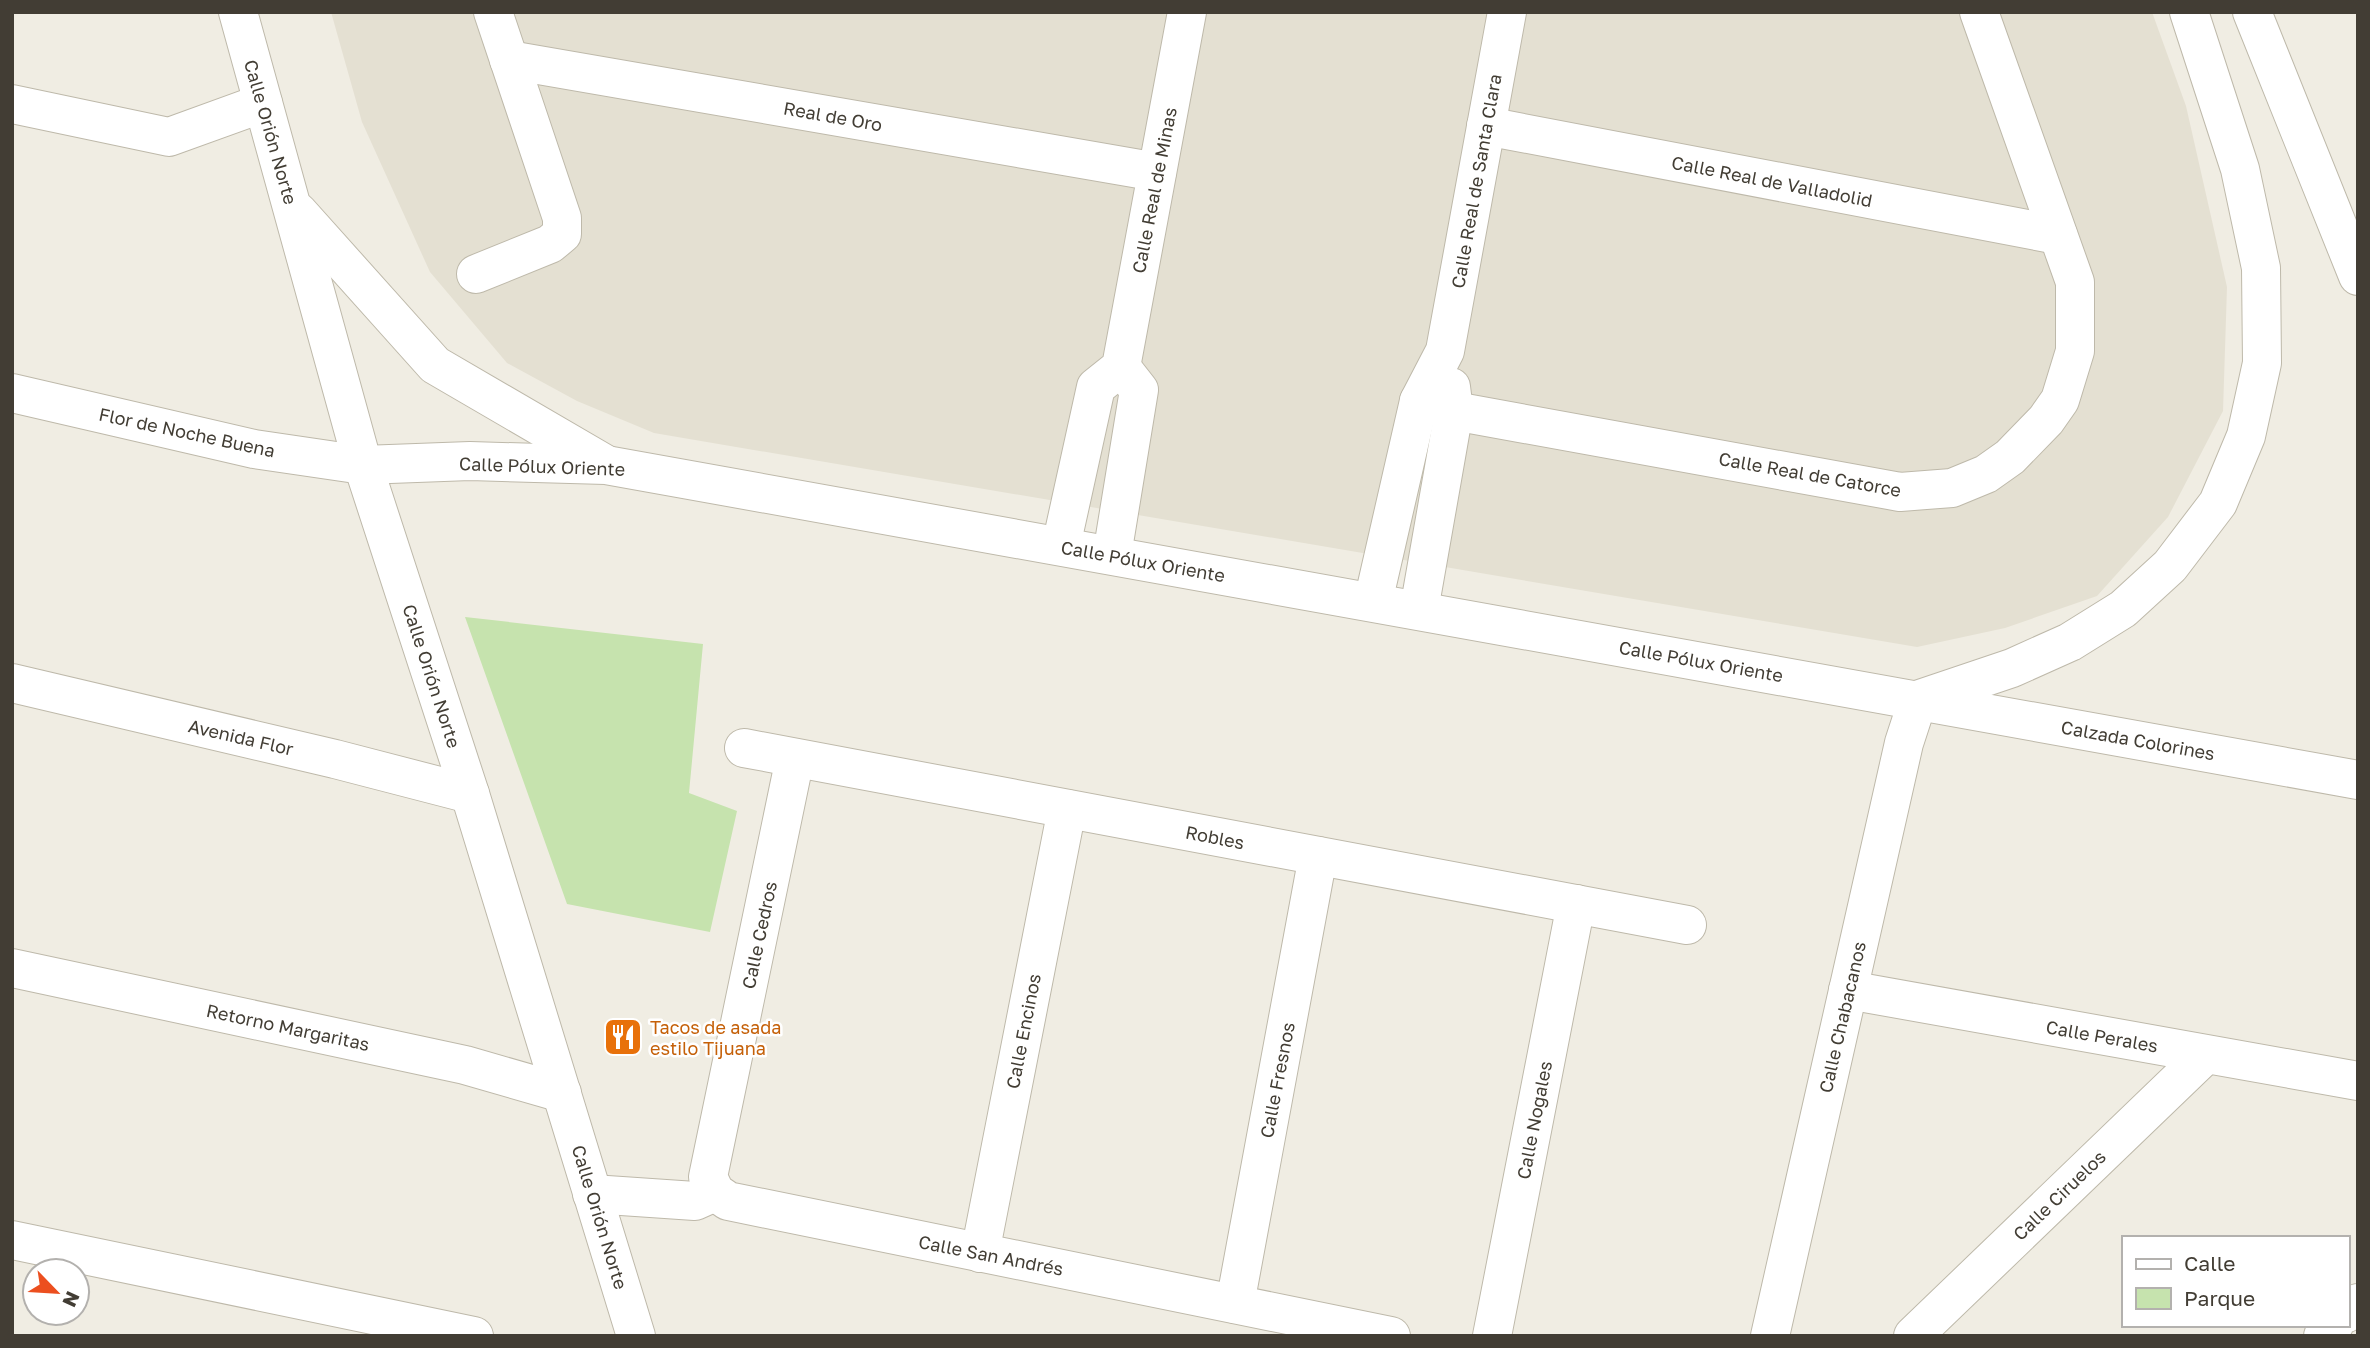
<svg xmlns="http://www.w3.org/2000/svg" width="2370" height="1348" font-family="'Golos Text',sans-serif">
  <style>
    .residential { fill: #e4e0d2 }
    .green { fill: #c6e3ae }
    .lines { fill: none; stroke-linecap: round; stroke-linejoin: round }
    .minor-casing { stroke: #beb9aa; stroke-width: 40 }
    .minor { stroke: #fff; stroke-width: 38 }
    .labels { text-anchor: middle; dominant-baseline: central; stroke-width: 5; stroke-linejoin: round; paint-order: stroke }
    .street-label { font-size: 18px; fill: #423d34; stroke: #fff }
    .food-label { font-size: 18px; fill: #c56008; stroke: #fff; text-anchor: start }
  </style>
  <rect width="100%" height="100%" fill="#f0ede3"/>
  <!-- residential -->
  <polygon class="residential" points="331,12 2152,12 2186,106 2227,287 2223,411 2168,517 2097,596 2005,628 1917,647 654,433 577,401 507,363 430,272 362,122"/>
  <!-- green -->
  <polygon class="green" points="465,617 703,644 689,793 737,811 710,932 567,904"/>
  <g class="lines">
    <defs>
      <g id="minor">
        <polyline points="238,12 363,465 470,794 636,1336"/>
        <polyline points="2252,12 2358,276"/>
        <polyline points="509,60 1157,172"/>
        <polyline points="12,104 169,137 263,103"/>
        <polyline points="1486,126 2058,235"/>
        <polyline points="298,212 435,365 605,464"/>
        <polyline points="476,274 550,244 562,234 562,218 493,12"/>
        <polyline points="12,393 254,449 363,465 470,461 606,465 2358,780"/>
        <polyline points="1419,401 1454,411 1900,492 1952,488 1986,474 2010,457 2046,420 2060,400 2075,351 2075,282 1979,12"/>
        <polyline points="1061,546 1096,387 1121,367 1187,12"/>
        <polyline points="1112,555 1139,390 1121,367"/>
        <polyline points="1373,602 1419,401 1445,351 1507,12"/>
        <polyline points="1419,610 1454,411 1451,387"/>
        <polyline points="12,683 335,759 470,794"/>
        <polyline points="1920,699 2012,668 2070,642 2123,609 2170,566 2218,503 2246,436 2262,363 2261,268 2240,169 2189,12"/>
        <polyline points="744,748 1687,925"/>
        <polyline points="795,758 708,1177 715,1192 728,1201 1391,1336"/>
        <polyline points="12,968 465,1065 562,1093"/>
        <polyline points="1848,990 2358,1081"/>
        <polyline points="592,1194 695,1201 715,1192"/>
        <polyline points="12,1240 474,1336"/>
        <polyline points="980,1253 1067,809"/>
        <polyline points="1235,1304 1318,856"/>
        <polyline points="2347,1313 2358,1303"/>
        <polyline points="1492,1336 1576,904"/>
        <polyline points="1770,1336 1904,743 1918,700"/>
        <polyline points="1913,1336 2205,1055"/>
        <polyline points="2323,1336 2334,1325"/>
      </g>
    </defs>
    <!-- minor casing -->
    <use href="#minor" class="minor-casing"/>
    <!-- minor -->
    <use href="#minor" class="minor"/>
  </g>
  <!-- icons -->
  <defs>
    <symbol id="restaurant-square" viewBox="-11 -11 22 22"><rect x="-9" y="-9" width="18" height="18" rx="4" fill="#e8710a" stroke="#fff"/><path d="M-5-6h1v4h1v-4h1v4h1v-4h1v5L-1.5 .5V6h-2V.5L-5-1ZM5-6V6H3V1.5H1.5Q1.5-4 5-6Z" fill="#fff"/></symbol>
  </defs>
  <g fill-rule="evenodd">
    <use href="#restaurant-square" x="601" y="1015" width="44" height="44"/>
  </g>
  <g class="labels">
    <!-- street labels -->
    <g class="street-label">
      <text transform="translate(833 116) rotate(10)">Real de Oro</text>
      <text transform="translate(271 132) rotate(74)">Calle Orión Norte</text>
      <text transform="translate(1476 181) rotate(-80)">Calle Real de Santa Clara</text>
      <text transform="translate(1772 181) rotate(11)">Calle Real de Valladolid</text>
      <text transform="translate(1154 190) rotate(-79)">Calle Real de Minas</text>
      <text transform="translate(187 432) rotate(12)">Flor de Noche Buena</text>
      <text transform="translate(542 466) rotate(2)">Calle Pólux Oriente</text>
      <text transform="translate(1810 474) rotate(10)">Calle Real de Catorce</text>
      <text transform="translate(1143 561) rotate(10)">Calle Pólux Oriente</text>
      <text transform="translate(1701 661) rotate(10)">Calle Pólux Oriente</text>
      <text transform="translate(432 676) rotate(72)">Calle Orión Norte</text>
      <text transform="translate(241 737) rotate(13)">Avenida Flor</text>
      <text transform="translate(2138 740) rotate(10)">Calzada Colorines</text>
      <text transform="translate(1215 837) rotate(11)">Robles</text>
      <text transform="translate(759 935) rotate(-78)">Calle Cedros</text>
      <text transform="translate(1842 1017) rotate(-77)">Calle Chabacanos</text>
      <text transform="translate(288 1027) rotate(12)">Retorno Margaritas</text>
      <text transform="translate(1023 1031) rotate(-79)">Calle Encinos</text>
      <text transform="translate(2102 1036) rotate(10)">Calle Perales</text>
      <text transform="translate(1277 1080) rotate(-79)">Calle Fresnos</text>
      <text transform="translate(1534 1120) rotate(-79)">Calle Nogales</text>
      <text transform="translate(2059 1195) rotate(-44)">Calle Ciruelos</text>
      <text transform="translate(600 1217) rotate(73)">Calle Orión Norte</text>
      <text transform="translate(991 1255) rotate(11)">Calle San Andrés</text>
    </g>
    <!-- food labels -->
    <g class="food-label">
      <text x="650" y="1027">Tacos de asada<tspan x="650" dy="21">estilo Tijuana</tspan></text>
    </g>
  </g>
  <!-- border -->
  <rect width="2370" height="1348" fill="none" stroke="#423d34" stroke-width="28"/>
  <!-- legend -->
  <rect x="2122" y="1236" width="228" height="91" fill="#ffffff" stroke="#b3b1ae" stroke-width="2"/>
  <rect x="2136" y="1259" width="35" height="10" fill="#ffffff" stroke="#b3b1ae" stroke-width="2"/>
  <text x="2184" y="1271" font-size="21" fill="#423d34">Calle</text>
  <rect x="2136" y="1288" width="35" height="21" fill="#c6e3ae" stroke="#b3b1ae" stroke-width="2"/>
  <text x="2184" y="1306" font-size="21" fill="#423d34">Parque</text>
  <!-- north arrow -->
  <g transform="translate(56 1292) rotate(115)"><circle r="33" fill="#ffffff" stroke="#b3b1ae" stroke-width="2"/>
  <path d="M0-5L12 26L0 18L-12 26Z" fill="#ec4f1f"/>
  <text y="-10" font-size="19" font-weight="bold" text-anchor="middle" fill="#423d34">N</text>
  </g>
</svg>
